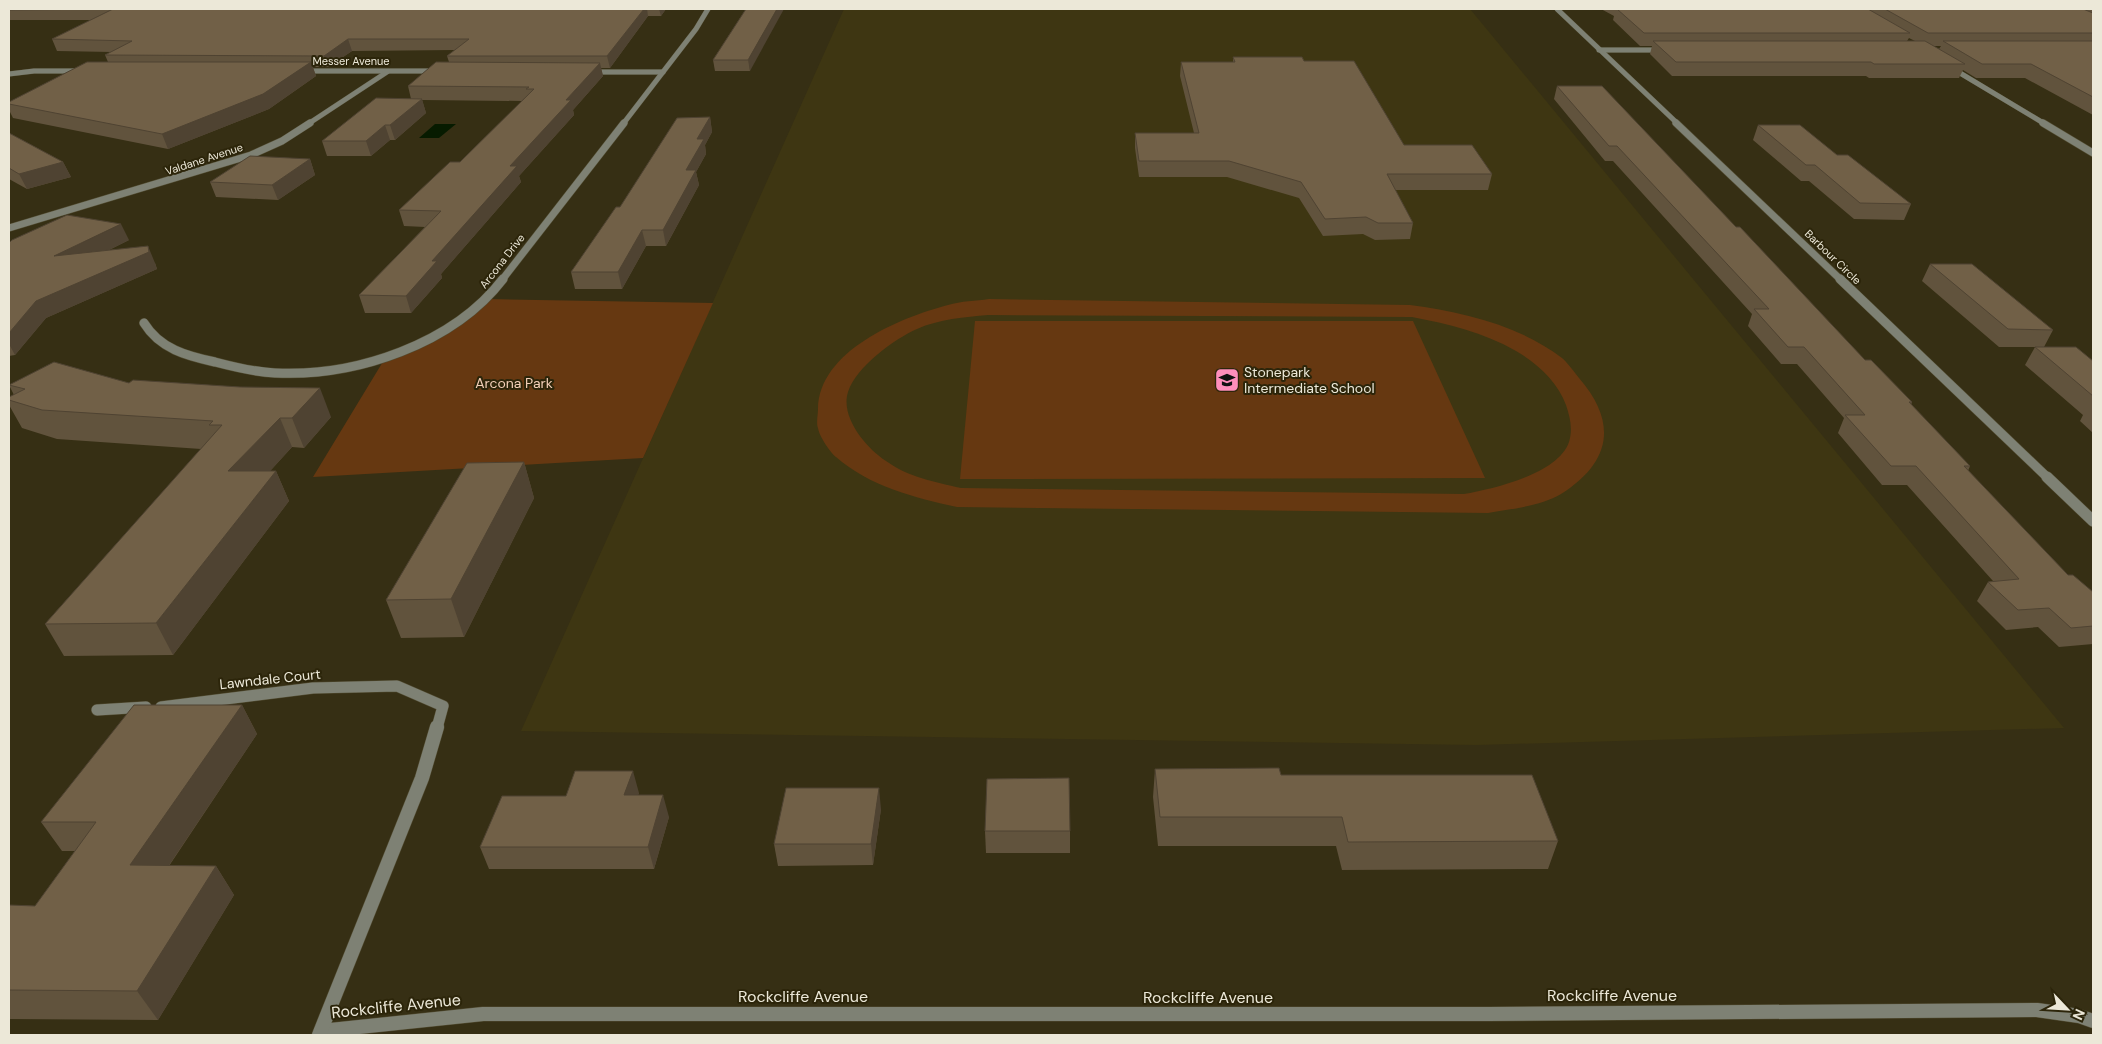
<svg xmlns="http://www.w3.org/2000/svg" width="2102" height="1044" font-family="'DM Sans',sans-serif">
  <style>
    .built { fill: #3e3612 }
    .green { fill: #663811; fill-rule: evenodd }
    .water { fill: #071b00 }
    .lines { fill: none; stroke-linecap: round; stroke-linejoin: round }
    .minor-far4-casing { stroke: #534d33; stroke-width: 5.5 }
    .minor-far3-casing { stroke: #534d33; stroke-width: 8 }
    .minor-far2-casing { stroke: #534d33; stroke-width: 10 }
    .minor-far1-casing { stroke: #534d33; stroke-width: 12 }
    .minor-casing { stroke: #534d33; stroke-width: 15 }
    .minor-far4 { stroke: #7e8174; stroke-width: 5 }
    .minor-far3 { stroke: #7e8174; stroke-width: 7 }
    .minor-far2 { stroke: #7e8174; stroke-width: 9 }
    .minor-far1 { stroke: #7e8174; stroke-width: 11 }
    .minor { stroke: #7e8174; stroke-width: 14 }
    .wall { fill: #61533d; fill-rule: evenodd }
    .shaded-wall { fill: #4f4332 }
    .building { fill: #716047; stroke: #4f4332 }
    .labels { text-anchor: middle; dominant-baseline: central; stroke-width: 4; stroke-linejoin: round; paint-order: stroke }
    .far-street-label { font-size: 11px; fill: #ece8d8; stroke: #2c250a }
    .poi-label { font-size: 14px; fill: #ece8d8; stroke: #2c250a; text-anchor: start }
    .park-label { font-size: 14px; fill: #f4d0b8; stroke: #2c250a }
    .street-label { font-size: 14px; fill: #ece8d8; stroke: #2c250a }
    .near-street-label { font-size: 16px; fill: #ece8d8; stroke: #2c250a }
  </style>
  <rect width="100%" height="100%" fill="#362f14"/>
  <!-- built -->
  <polygon class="built" points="844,9 1470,9 2064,728 1477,745 521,731"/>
  <!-- green -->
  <g class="green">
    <polygon points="486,299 713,303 643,458 313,477 387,355 450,328"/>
    <path d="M 989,299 L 1410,305 C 1462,312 1519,325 1562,358 C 1568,363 1574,372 1579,378 C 1618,423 1611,462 1561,494 C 1541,506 1511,509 1488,513 L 957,507 C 915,498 869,486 836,457 C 830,452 819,436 818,428 C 816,423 818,415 818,409 C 819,351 899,318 948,305 C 961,301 976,301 989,299 ZM 988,315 L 1412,317 C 1448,324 1483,332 1516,351 C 1537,363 1558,382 1566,405 C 1570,417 1573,429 1569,442 C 1558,474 1493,489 1464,494 L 961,488 C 935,482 908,477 886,461 C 866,448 840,417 848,392 C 856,367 894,339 917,329 C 939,319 965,317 988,315 Z"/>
    <polygon points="975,321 1413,321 1485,478 960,479"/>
  </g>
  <!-- water -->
  <polygon class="water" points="435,124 456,124 439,138 419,138"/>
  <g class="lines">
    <defs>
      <g id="minor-far4">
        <polyline points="1557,9 1678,124"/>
        <polyline points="1599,50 1665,50"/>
        <polyline points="1950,67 2045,124"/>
        <polyline points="301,71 439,71"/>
        <polyline points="589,72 663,72"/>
        <polyline points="9,74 34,71 82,71"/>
        <polyline points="308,124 387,72"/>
        <polyline points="623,124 696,29 708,9"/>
      </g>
      <g id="minor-far3">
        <polyline points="1676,123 1841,280"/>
        <polyline points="2043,123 2093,153"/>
        <polyline points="9,228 251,155 282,141 310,123"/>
        <polyline points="502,280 624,123"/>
      </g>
      <g id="minor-far2">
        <polyline points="1840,279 2048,478"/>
        <path d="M 144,323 C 160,349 187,356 215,362 C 234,367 254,372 275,373 C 356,377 453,344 503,279"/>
      </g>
      <g id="minor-far1">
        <polyline points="2047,477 2093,521"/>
        <polyline points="161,707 313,688 397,686 443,706 437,728"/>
        <polyline points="97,710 146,707"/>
      </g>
      <g id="minor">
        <polyline points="321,1031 483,1014 1488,1014 2037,1010 2079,1016 2093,1021"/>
        <polyline points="319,1035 422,778 437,727"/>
      </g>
    </defs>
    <!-- minor-far4 casing -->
    <use href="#minor-far4" class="minor-far4-casing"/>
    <!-- minor-far3 casing -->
    <use href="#minor-far3" class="minor-far3-casing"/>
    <!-- minor-far2 casing -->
    <use href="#minor-far2" class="minor-far2-casing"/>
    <!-- minor-far1 casing -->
    <use href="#minor-far1" class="minor-far1-casing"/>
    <!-- minor casing -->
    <use href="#minor" class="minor-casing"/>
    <!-- minor-far4 -->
    <use href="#minor-far4" class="minor-far4"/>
    <!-- minor-far3 -->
    <use href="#minor-far3" class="minor-far3"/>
    <!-- minor-far2 -->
    <use href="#minor-far2" class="minor-far2"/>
    <!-- minor-far1 -->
    <use href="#minor-far1" class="minor-far1"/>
    <!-- minor -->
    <use href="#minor" class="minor"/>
  </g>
  <!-- wall -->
  <g class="wall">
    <polygon points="9,9 666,9 661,16 648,16 610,68 601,68 603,76 573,110 574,115 519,176 521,182 441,274 442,278 411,313 365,313 359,295 425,227 404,226 399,210 460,162 522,101 422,100 426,113 395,140 390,140 371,156 327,156 322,141 411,99 408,86 449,62 447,56 455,50 352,51 328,67 313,67 316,76 269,109 168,149 13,118 9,110 9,102 108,62 105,55 112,52 57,51 52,39 91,20 9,20"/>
    <polygon points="746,9 750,71 715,71 713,60"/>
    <path d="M 1601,9 L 2093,9 L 2093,115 L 2025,78 L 1976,78 L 1963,70 L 1959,78 L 1869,78 L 1866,76 L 1672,76 L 1650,54 L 1652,46 L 1640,46 L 1613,20 L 1614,16 ZM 1909,38 L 1915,41 L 1907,41 ZM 1933,46 L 1941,46 L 1939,49 Z"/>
    <polygon points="1233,57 1304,61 1404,145 1492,174 1488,190 1395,190 1413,223 1410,239 1375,240 1363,234 1323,236 1299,198 1227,177 1139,177 1135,148 1135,133 1194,133 1180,76 1181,62 1233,62"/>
    <polygon points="1557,86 1736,227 1865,360 1912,402 1911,405 1970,466 1968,471 2068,575 2093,592 2093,644 2059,647 2038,627 2006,630 1977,601 1988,582 1993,581 1907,485 1882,485 1838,433 1844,418 1797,364 1781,364 1748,326 1752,314 1613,161 1605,161 1554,99"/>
    <polygon points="710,117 712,132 705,145 706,154 696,172 699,185 666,246 646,246 622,289 575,289 571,272 620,207"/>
    <polygon points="1758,125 1837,155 1911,204 1904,220 1854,219 1809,181 1801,181 1753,140"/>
    <polygon points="9,133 63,162 71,177 27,189 9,179"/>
    <polygon points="310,159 315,175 278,200 216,197 210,182"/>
    <polygon points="129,240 109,250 155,263 157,269 46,318 15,355 9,356 9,243"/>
    <polygon points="1930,264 2053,330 2044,347 2093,361 2093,433 2080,421 2083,415 2025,365 2035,347 1999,347 1922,281"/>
    <polygon points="129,383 331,417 304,448 292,447 270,471 276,471 289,501 173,655 64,656 45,624 201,449 57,439 22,428 9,405 9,397 14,395 9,385"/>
    <polygon points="524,462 534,498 464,637 401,638 386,600"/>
    <polygon points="242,705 257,734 169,866 216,866 234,895 158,1020 9,1019 9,905 35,906 75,851 62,851 41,822"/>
    <polygon points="1155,769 1281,775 1558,841 1548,869 1342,870 1336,846 1158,846 1153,797"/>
    <polygon points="639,793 638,795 669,817 654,869 489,869 480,847 566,796"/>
    <polygon points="881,809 873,865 778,866 774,844"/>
    <polygon points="985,831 1070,831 1070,853 986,853"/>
  </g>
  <!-- shaded-wall -->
  <g class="shaded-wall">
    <polygon points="644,9 647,9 648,16 610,68 607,56"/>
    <polygon points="659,9 666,9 661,16"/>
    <polygon points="777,9 784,9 750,71 748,60"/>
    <polygon points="348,39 352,51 328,67 324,56"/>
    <polygon points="311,62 316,76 269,109 168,149 162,134"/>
    <polygon points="600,63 603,76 573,110 574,115 519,176 521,182 441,274 442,278 411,313 406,296 432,261 510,166 566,100"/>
    <polygon points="422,99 426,113 395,140 390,125"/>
    <polygon points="710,117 712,132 705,145 706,154 696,172 699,185 666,246 663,230 686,170 697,139"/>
    <polygon points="385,125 390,140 371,156 366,141"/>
    <polygon points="310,159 315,175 278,200 272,185"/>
    <polygon points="63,162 71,177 27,189 19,174"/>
    <polygon points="121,224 129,240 63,273 54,256"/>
    <polygon points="642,230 646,246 622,289 618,272"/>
    <polygon points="148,246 155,263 157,269 46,318 15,355 9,344 9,333 36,301"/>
    <polygon points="320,388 331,417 304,448 292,418"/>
    <polygon points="280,418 292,447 242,502 228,471"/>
    <polygon points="524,462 534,498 464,637 451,599"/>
    <polygon points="276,471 289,501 173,655 156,623"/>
    <polygon points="242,705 257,734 149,895 130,865"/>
    <polygon points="633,771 639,793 630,817 624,795"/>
    <polygon points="879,788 881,809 873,865 871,844"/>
    <polygon points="663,795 669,817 654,869 648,847"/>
    <polygon points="216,866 234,895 158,1020 137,991"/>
  </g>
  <!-- building -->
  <g class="building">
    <polygon points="9,9 644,9 607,56 447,56 469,39 348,39 324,56 105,55 132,41 52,39 113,9 9,10"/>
    <polygon points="746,9 777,9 748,60 713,60"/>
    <polygon points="1617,9 1868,9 1910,33 1644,33"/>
    <polygon points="1885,9 2083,9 2093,13 2093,33 1928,33"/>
    <polygon points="1653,41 1925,41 1965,64 1874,64 1871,62 1676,62"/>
    <polygon points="1943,41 2093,41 2093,97 2031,64 1982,64"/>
    <polygon points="1233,57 1302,57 1304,61 1354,61 1404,145 1472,145 1492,174 1387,174 1413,223 1378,223 1366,217 1325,219 1301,182 1229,161 1139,161 1135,133 1199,133 1181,62 1235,62"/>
    <polygon points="87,62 311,62 263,94 162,134 9,104 9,102"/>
    <polygon points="436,62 600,63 566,100 571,100 510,166 517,166 432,261 437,261 406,296 359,295 441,211 399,210 450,162 460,162 534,89 526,89 529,87 408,86"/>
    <polygon points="1557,86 1602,86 1736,227 1740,227 1865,360 1871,360 1912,402 1909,402 1970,466 1964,466 2068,575 2073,575 2093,592 2093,626 2071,628 2049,608 2018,610 1988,582 2019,579 1916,466 1891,466 1845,415 1865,415 1804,347 1788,347 1754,309 1769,309 1617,146 1609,146"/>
    <polygon points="376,98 422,99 390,125 385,125 366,141 322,141"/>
    <polygon points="710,117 697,139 704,139 686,170 696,170 663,230 642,230 618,272 571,272 616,207 620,207 677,118"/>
    <polygon points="1758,125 1800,125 1837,155 1848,155 1911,204 1860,203 1815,165 1806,165"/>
    <polygon points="9,133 63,162 19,174 9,168"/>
    <polygon points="250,156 310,159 272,185 210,182"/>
    <polygon points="67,215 121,224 54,256 148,246 149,252 36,301 9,333 9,243 12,240"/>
    <polygon points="1930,264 1972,264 2053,330 2008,329"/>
    <polygon points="2035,347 2076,347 2093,361 2093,396"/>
    <polygon points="54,362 129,383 133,380 240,387 320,388 292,418 280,418 228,471 276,471 156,623 45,624 222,425 209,425 213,421 42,410 9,400 9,397 25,389 9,385"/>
    <polygon points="524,462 451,599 386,600 467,463"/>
    <polygon points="134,705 242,705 130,865 216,866 137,991 9,990 9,905 35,906 96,822 41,822"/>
    <polygon points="1279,768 1281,775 1532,775 1558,841 1348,842 1342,817 1160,817 1155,769"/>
    <polygon points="575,771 633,771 624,795 663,795 648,847 480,847 502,796 566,796"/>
    <polygon points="1069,778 1070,831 985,831 987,779"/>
    <polygon points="786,788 879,788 871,844 774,844"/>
  </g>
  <!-- icons -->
  <defs>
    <symbol id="school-square" viewBox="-11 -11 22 22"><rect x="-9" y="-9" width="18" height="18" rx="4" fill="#fe8ebb" stroke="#2c250a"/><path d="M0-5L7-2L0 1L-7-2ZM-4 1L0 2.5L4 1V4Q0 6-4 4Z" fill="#111"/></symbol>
  </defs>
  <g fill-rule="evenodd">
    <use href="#school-square" x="1213" y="366" width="28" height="28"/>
  </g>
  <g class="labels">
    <!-- far-street labels -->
    <g class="far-street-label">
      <text x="351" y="61">Messer Avenue</text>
      <text transform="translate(204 159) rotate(-18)">Valdane Avenue</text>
      <text transform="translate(1833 257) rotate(44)">Barbour Circle</text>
      <text transform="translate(502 261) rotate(-52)">Arcona Drive</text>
    </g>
    <!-- poi labels -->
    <g class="poi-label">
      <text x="1244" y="372">Stonepark<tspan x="1244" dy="16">Intermediate School</tspan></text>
    </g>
    <!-- park labels -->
    <g class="park-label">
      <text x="514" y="383">Arcona Park</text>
    </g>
    <!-- street labels -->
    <g class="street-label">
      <text transform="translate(270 679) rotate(-6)">Lawndale Court</text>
    </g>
    <!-- near-street labels -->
    <g class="near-street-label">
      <text x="1612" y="995">Rockcliffe Avenue</text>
      <text x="803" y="996">Rockcliffe Avenue</text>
      <text x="1208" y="997">Rockcliffe Avenue</text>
      <text transform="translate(396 1006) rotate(-6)">Rockcliffe Avenue</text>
    </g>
  </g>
  <!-- border -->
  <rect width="2102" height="1044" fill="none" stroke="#ece8d8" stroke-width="20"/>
  <!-- north arrow -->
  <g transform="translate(2067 1009) rotate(115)" stroke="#2c250a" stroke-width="4" paint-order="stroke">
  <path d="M0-4L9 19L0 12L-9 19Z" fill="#ece8d8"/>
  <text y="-8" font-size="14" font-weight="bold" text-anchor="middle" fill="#ece8d8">N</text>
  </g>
</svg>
